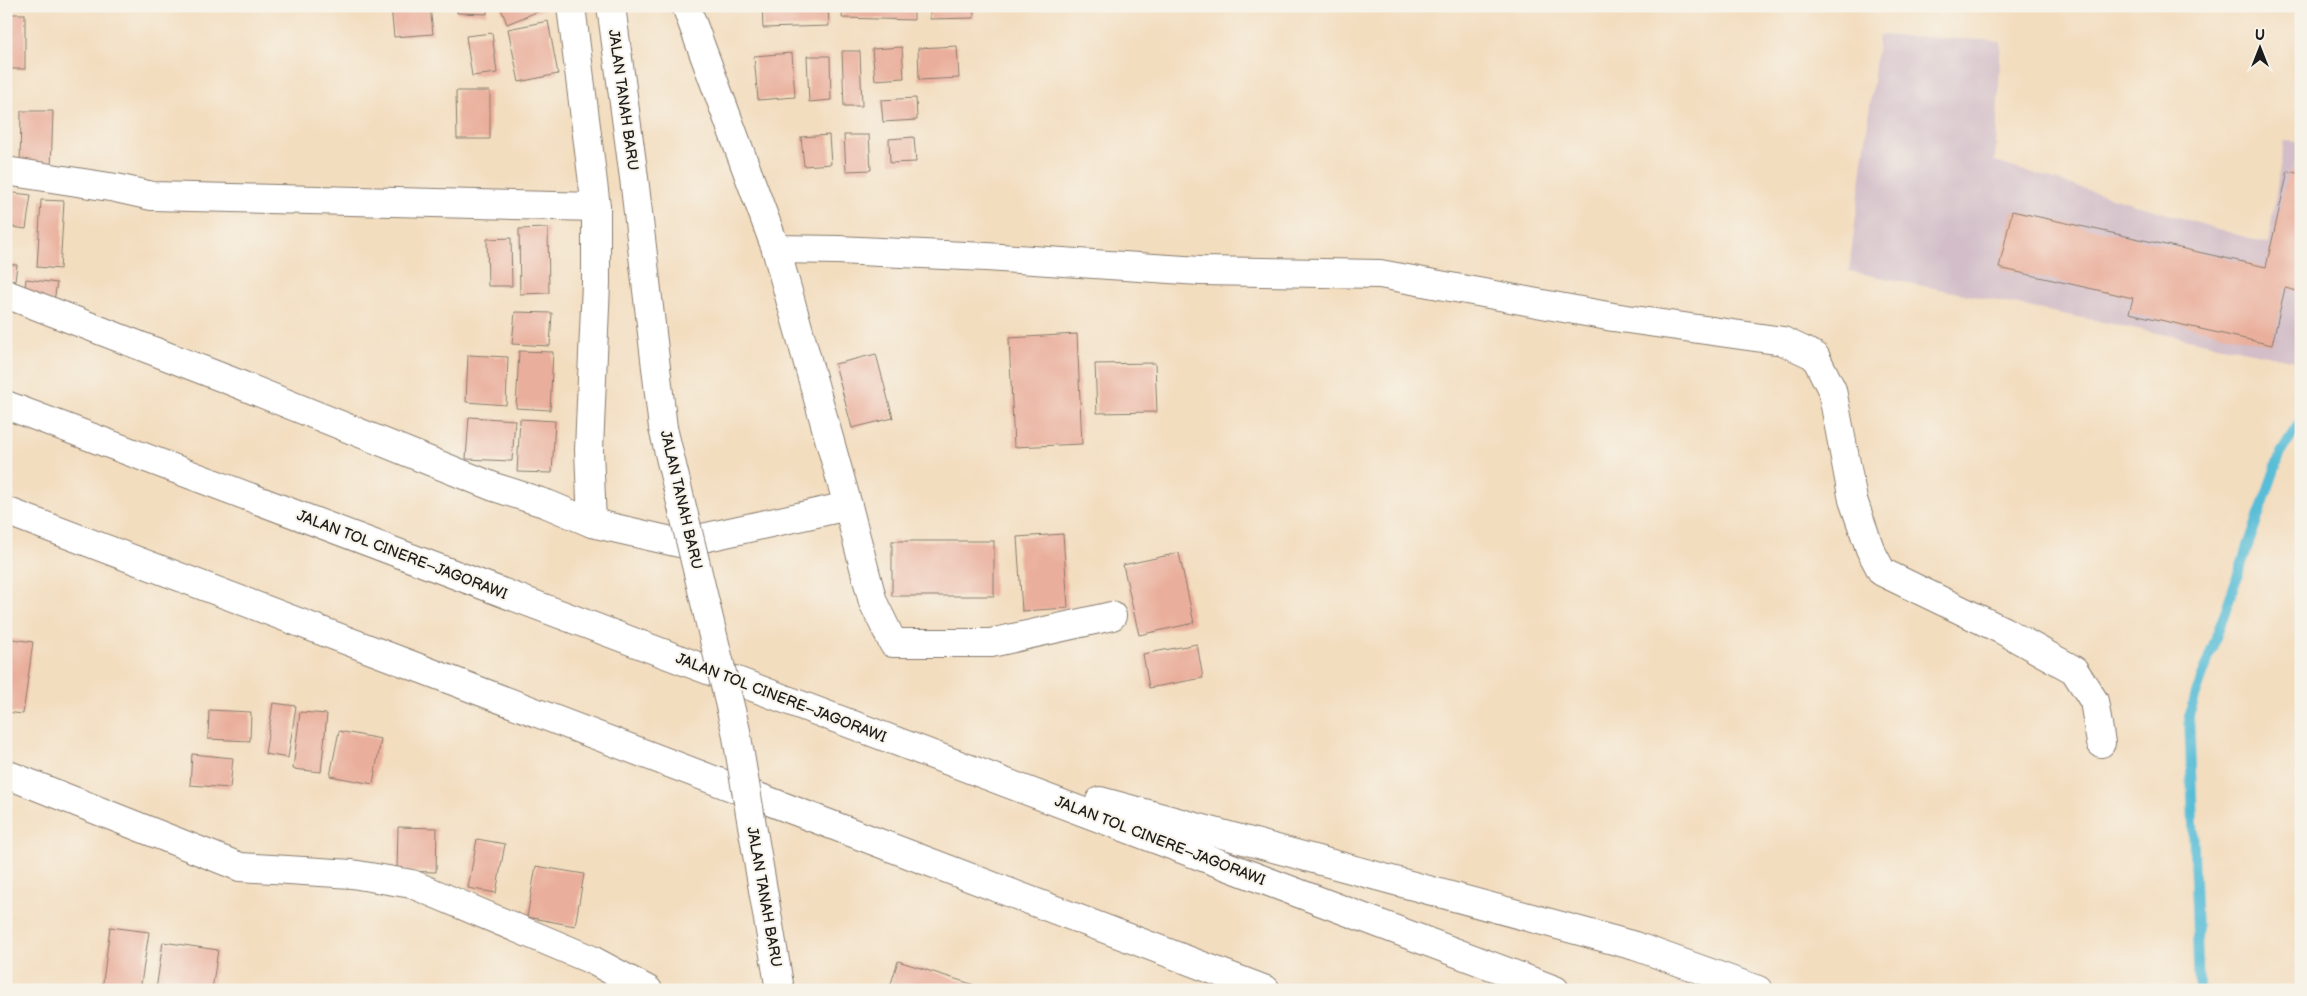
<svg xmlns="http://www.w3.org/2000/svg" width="2307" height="996" font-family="'Balsamiq Sans',sans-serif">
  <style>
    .industrial { fill: #d2bdc8 }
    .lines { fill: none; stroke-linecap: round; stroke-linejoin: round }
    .stream { stroke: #59bdd7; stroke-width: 10 }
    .building { fill: #eaaf9c }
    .minor-casing { stroke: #887c6e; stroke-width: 30 }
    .secondary-casing { stroke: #887c6e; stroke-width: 30 }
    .motorway-casing { stroke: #887c6e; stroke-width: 30 }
    .minor { stroke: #fff; stroke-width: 28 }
    .secondary { stroke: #fff; stroke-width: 28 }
    .motorway { stroke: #fff; stroke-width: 28 }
    .secondary-bridge-casing { stroke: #887c6e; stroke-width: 30; stroke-linecap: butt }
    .secondary-bridge { stroke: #fff; stroke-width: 28 }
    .labels { text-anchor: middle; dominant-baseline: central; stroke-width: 4; stroke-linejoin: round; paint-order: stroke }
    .street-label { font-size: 15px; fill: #1c1c1c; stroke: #f7f3e8 }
  </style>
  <rect width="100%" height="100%" fill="#f7f3e8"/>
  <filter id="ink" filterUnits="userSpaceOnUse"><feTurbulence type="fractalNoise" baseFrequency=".02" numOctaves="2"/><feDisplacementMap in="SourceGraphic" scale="10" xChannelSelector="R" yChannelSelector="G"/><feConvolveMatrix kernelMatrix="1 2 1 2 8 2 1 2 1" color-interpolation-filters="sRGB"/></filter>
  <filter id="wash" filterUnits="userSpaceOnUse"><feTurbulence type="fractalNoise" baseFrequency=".0096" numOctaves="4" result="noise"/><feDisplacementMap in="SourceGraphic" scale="20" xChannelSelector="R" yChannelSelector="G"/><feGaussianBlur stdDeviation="1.12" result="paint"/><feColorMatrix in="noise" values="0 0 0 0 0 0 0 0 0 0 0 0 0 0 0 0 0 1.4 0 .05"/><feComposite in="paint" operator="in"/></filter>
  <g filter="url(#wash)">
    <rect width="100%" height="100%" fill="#f3ddbf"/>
    <!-- industrial -->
    <polygon class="industrial" points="1879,35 2001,41 1995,162 2268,244 2284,141 2301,142 2301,362 1849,271"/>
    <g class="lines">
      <!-- stream -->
      <polyline class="stream" points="2199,990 2189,714 2281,452 2301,420"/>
    </g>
    <g id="blocks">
      <!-- building -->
      <g class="building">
        <polygon points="391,6 430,6 433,34 394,37"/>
        <polygon points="457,6 487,6 487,14 457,13"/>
        <polygon points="500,6 543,6 544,9 507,24"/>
        <polygon points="762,6 828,6 829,26 763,28"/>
        <polygon points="843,6 914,6 914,20 842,18"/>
        <polygon points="930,6 974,6 974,18 930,19"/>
        <rect x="6" y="14" width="19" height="55"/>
        <polygon points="548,21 558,74 519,82 508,29"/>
        <polygon points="492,33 497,73 472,76 466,36"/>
        <polygon points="957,46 959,78 919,80 918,48"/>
        <polygon points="902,47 904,78 875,80 872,49"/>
        <polygon points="842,51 860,51 862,106 844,106"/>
        <polygon points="792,53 795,97 758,100 754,56"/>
        <polygon points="807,56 830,56 831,100 809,102"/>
        <polygon points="456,91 490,91 490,139 457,139"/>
        <polygon points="916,98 917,120 883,122 881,100"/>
        <rect x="6" y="111" width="4" height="20"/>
        <polygon points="21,111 53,111 51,171 20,170"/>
        <polygon points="829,135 831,164 804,166 801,137"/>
        <polygon points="844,135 869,135 871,170 846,171"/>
        <polygon points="914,137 916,162 890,163 889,139"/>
        <polygon points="2288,171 2301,174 2301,292 2285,288 2272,345 2129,313 2133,298 1999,268 2012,211 2266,267"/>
        <polygon points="6,192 31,195 26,229 6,226"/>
        <polygon points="41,200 64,201 60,269 37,267"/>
        <polygon points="548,228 549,293 520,294 519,229"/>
        <polygon points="511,238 512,286 488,286 487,239"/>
        <polygon points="6,264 17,265 15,281 6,280"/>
        <polygon points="26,279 57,283 54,301 24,296"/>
        <polygon points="515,312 552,313 550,346 512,344"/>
        <polygon points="1077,334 1082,444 1014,447 1009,338"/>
        <polygon points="519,351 553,352 550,410 516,408"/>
        <polygon points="876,354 893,418 852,428 835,364"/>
        <polygon points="468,355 508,357 506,405 466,402"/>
        <polygon points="1155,363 1157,412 1097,413 1095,364"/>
        <polygon points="469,417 515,420 512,461 466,459"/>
        <polygon points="520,419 555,421 552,473 517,472"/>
        <polygon points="1063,534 1068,608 1022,611 1017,537"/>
        <rect x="892" y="541" width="102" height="55"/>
        <polygon points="1179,553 1194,623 1139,635 1123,565"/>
        <polygon points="6,638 33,642 23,714 6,712"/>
        <polygon points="1197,644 1203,678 1149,688 1143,654"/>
        <polygon points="273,703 296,706 288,758 265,754"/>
        <polygon points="209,710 251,712 250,741 208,739"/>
        <polygon points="300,712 327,714 321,772 293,769"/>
        <polygon points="339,731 381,739 373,784 330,776"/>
        <polygon points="192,754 233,758 230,788 190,785"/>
        <polygon points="398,827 437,828 436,872 397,871"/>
        <polygon points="477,839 505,844 496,893 468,888"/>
        <polygon points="536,866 584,874 575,926 527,917"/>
        <polygon points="110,927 149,932 140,990 102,990"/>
        <polygon points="163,942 218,950 212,990 156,990"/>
        <polygon points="898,961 984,988 983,990 889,990"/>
        <polygon points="1006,985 1017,990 1004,990"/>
      </g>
    </g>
  </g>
  <g filter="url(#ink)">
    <use href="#blocks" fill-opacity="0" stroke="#887c6e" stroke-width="1"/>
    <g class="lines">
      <defs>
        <g id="minor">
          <polyline points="571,6 596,207 596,283 589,450 592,523"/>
          <polyline points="6,171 116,188 152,196 596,207"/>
          <polyline points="776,249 838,250 986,257 1200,271 1380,274 1613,317 1783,341 1815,356 1832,390 1853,500 1870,549 1882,572 2004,631 2074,670 2094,701 2101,743"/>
          <polyline points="6,294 231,381 494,487 547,504 592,523 680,543 848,506 776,249 686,6"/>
          <polyline points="848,506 873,602 893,643 991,643 1112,616"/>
          <polyline points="6,774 240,867 352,874 412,884 592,960 648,990"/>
        </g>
        <polyline id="secondary" points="611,6 634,178 663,428"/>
        <g id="motorway">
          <polyline points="6,405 1555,990"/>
          <polyline points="6,511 1266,990"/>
          <polyline points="1100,801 1635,946 1758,990"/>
        </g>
      </defs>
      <!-- minor casing -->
      <use href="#minor" class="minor-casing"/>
      <!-- secondary casing -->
      <use href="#secondary" class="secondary-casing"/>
      <!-- motorway casing -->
      <use href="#motorway" class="motorway-casing"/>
      <!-- minor -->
      <use href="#minor" class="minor"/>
      <!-- secondary -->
      <use href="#secondary" class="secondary"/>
      <!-- motorway -->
      <use href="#motorway" class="motorway"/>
      <defs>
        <polyline id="secondary-bridge" points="663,428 736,731 780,990"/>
      </defs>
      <!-- secondary-bridge casing -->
      <use href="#secondary-bridge" class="secondary-bridge-casing"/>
      <!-- secondary-bridge -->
      <use href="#secondary-bridge" class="secondary-bridge"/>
    </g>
  </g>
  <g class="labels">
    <!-- street labels -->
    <g class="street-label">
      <text transform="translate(623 100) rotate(82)">JALAN TANAH BARU</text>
      <text transform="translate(681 500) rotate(77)">JALAN TANAH BARU</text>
      <text transform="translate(402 555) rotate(21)">JALAN TOL CINERE–JAGORAWI</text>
      <text transform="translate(781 698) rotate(21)">JALAN TOL CINERE–JAGORAWI</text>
      <text transform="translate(1160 841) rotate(21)">JALAN TOL CINERE–JAGORAWI</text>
      <text transform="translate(764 897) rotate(80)">JALAN TANAH BARU</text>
    </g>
  </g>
  <!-- margin -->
  <rect width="2307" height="996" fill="none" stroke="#f7f3e8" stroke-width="25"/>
  <!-- north arrow -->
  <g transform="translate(2260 48)" stroke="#f7f3e8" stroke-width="4" paint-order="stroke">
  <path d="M0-4L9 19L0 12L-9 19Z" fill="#1c1c1c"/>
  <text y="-8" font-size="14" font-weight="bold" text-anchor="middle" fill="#1c1c1c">U</text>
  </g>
</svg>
